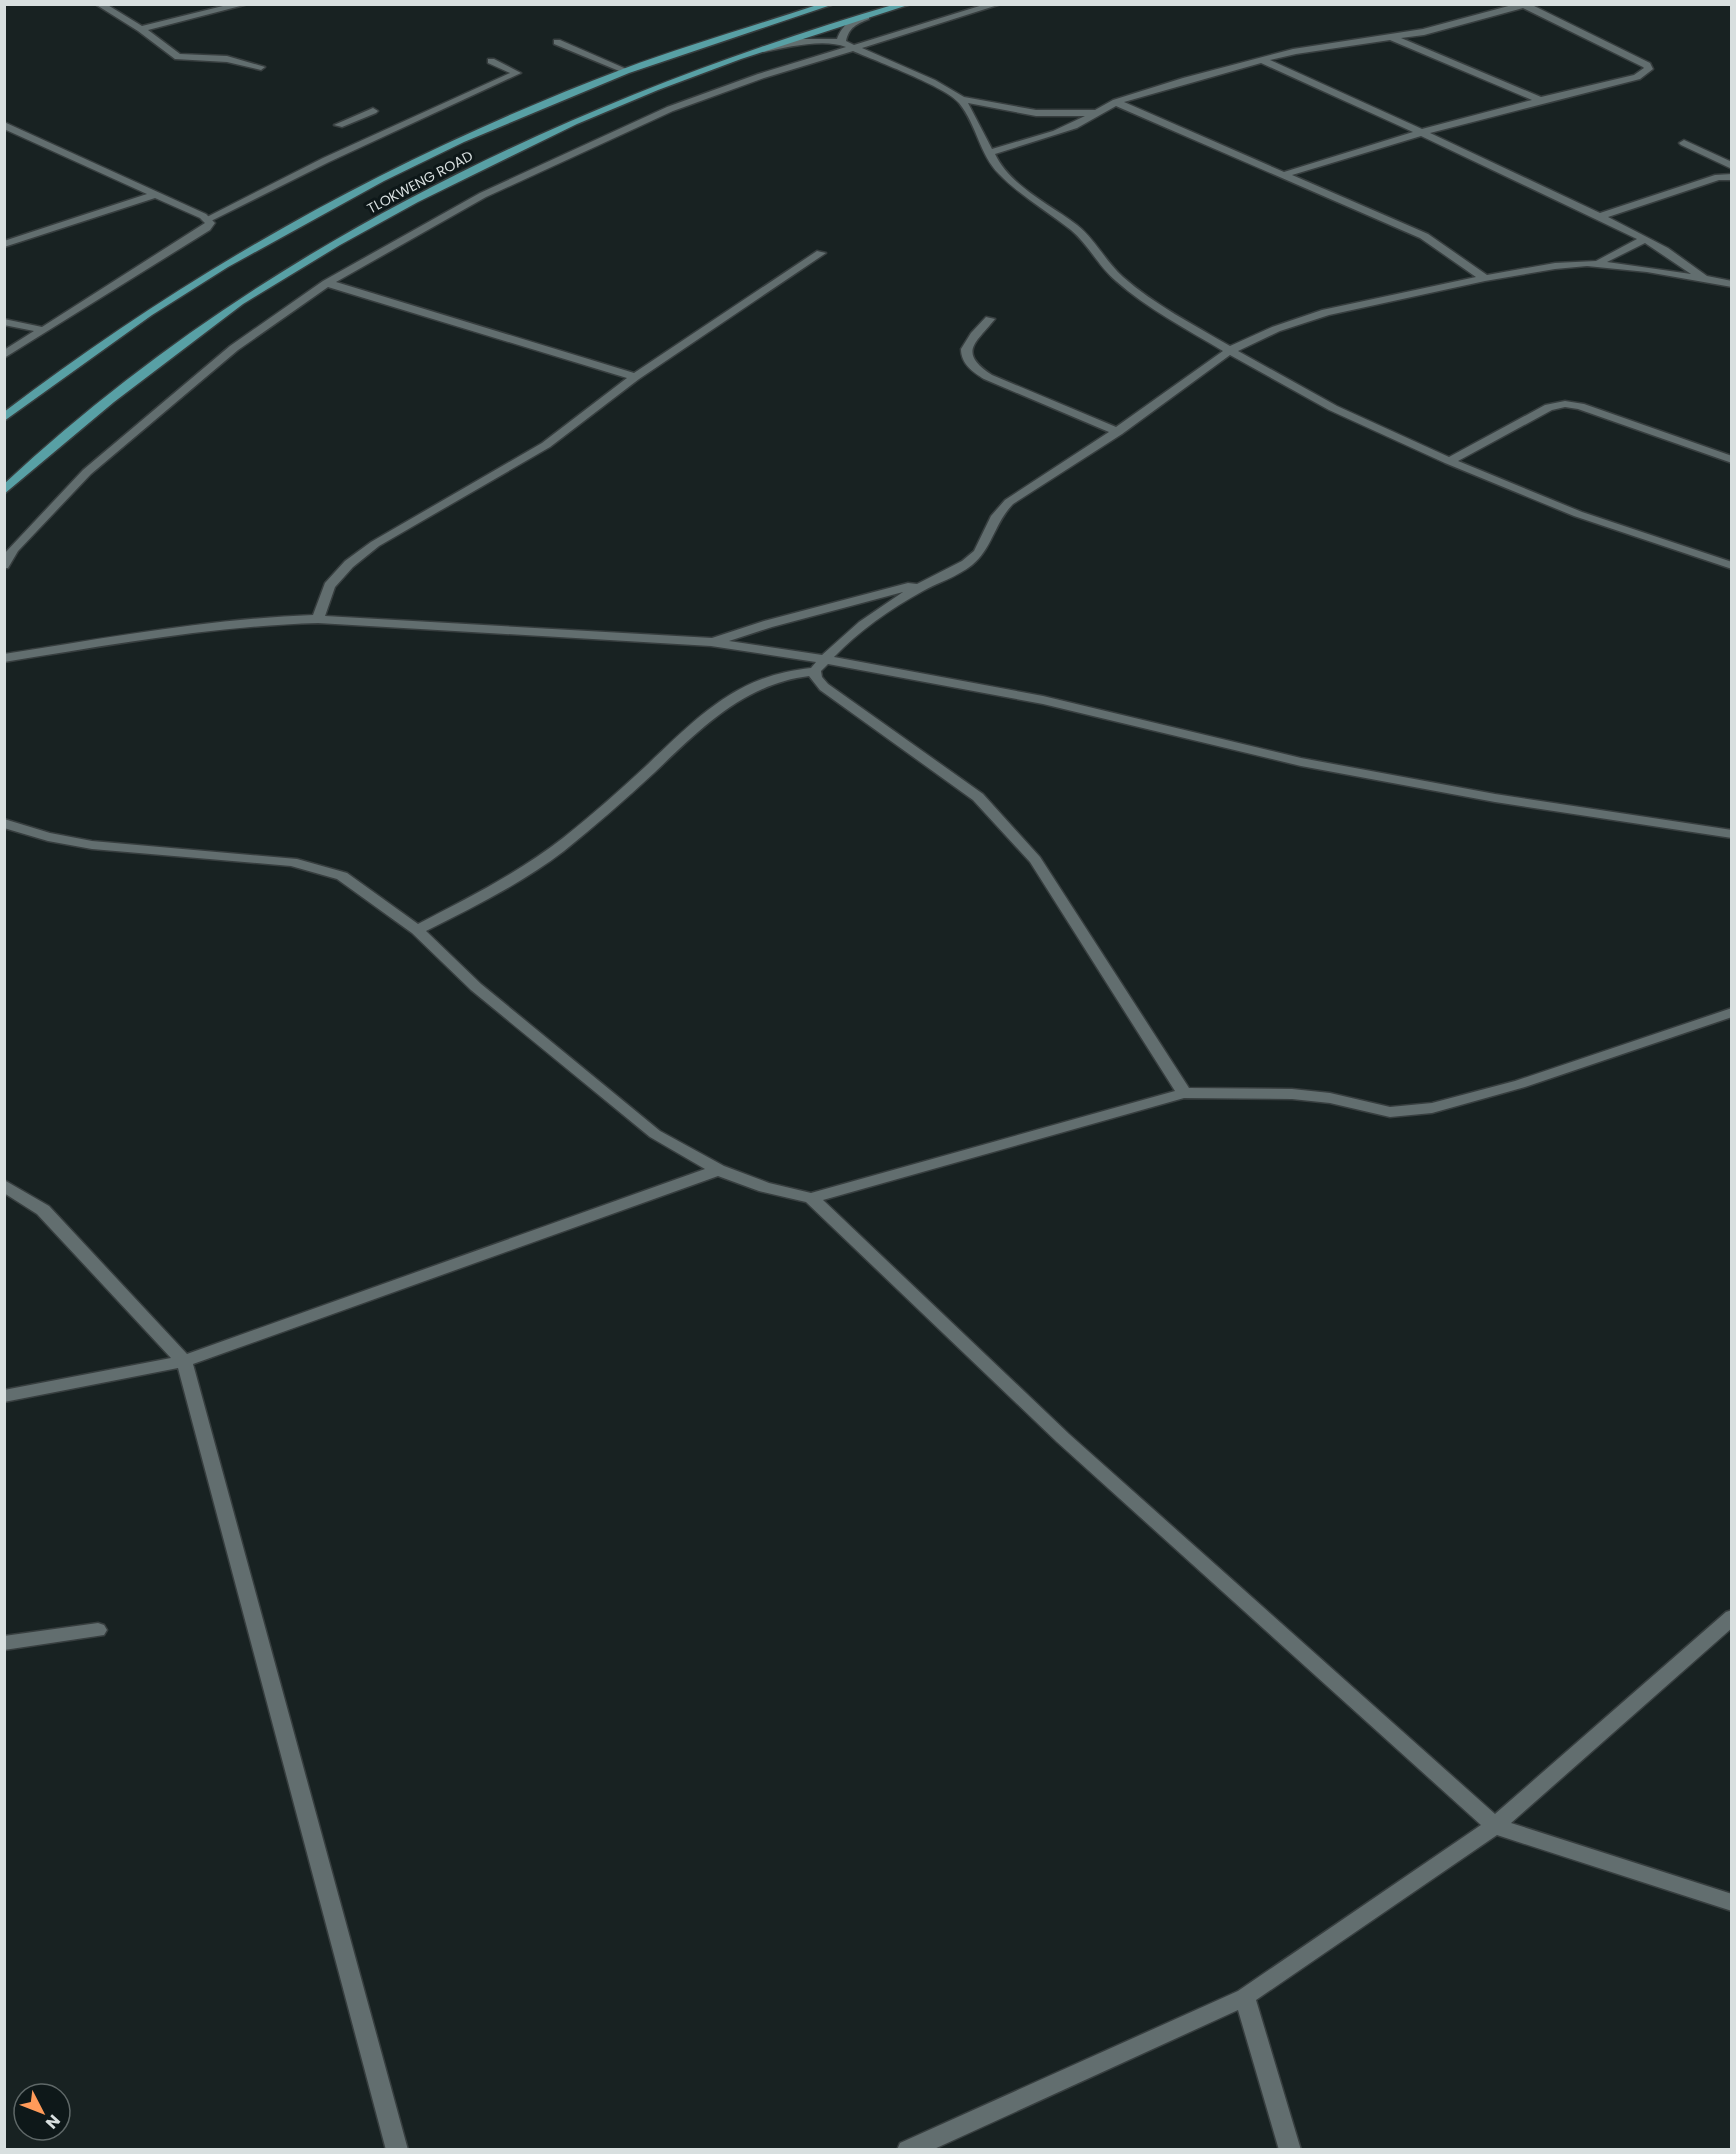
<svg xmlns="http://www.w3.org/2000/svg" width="1736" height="2154" font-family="Poppins,sans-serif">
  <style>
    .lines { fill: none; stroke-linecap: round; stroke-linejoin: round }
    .service-casing { stroke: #373e3f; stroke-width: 3 }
    .minor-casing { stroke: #373e3f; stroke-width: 3 }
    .primary-casing { stroke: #373e3f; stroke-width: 3 }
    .service { fill: #626e6f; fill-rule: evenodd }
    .minor { fill: #626e6f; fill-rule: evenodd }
    .primary { fill: #58a0a5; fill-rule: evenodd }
    .labels { text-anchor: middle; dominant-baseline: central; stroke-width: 6; stroke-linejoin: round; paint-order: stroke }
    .far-street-label { font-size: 14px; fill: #d8dfdf; stroke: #0e1819 }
  </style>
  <rect width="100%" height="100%" fill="#182222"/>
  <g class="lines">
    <defs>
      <g id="service">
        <polygon points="95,4 106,4 142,26 231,4 248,4 148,30 180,54 227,56 265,67 261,70 227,62 175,59 138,31"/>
        <polygon points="554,40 560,40 631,71 624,73 554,44"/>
        <polygon points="488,59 494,59 521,73 329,162 211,221 203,219 323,158 510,73 488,63"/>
        <polygon points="373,108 378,111 376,113 342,127 334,125"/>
        <polygon points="98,1623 104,1625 107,1630 104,1635 4,1650 4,1636"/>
      </g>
      <g id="minor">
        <path d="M 986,4 L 1001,4 L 862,48 L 935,80 L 964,97 L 1036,110 L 1095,110 L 1113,100 L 1183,78 L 1293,49 L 1423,29 L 1516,4 L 1530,4 L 1650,63 L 1653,69 L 1640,79 L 1430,133 L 1600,213 L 1715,175 L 1732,174 L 1732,180 L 1719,180 L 1608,217 L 1668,248 L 1707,276 L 1732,281 L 1732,287 L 1647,272 L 1587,266 L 1555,269 L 1485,281 L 1329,315 L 1280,331 L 1238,351 L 1337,406 L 1449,457 L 1545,405 L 1565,401 L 1584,404 L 1732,456 L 1732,463 L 1578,409 L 1565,407 L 1552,410 L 1458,461 L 1582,512 L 1732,562 L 1732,569 L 1574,516 L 1445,463 L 1329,410 L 1230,355 L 1122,434 L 1013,504 C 995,522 992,549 972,565 C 957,577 939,582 923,591 C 890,609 859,631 834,657 L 1043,696 L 1301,758 L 1495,794 L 1732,830 L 1732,838 L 1495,802 L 1301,766 L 1043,704 L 828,664 L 821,671 L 822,677 L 828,684 L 983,794 L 1040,857 L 1189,1088 L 1292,1089 L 1330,1093 L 1390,1107 L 1432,1103 L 1515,1081 L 1732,1008 L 1732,1017 L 1525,1087 L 1432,1113 L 1390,1117 L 1330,1103 L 1292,1099 L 1184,1098 L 823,1200 L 1069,1434 L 1495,1814 L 1726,1612 L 1732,1610 L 1732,1628 L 1511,1823 L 1732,1894 L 1732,1911 L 1497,1835 L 1256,2000 L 1301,2150 L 1279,2150 L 1238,2010 L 932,2150 L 897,2150 L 900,2143 L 1238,1991 L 1481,1825 L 1057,1442 L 806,1202 L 759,1191 L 718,1176 L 193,1364 L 408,2150 L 386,2150 L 178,1368 L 4,1402 L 4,1390 L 171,1358 L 37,1214 L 4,1193 L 4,1180 L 49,1206 L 187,1354 L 705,1169 L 650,1137 L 471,990 L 412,933 L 337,879 L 291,866 L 92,849 L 48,841 L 4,828 L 4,819 L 50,833 L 92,841 L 297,859 L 347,873 L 418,924 C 468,898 518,873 563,838 C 592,815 619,791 646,766 C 681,733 716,696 762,679 C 778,673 794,670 811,668 L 816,662 L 711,646 L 318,623 C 212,626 109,645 4,662 L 4,654 C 107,638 209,619 313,615 L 325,583 L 345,561 L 371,542 L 542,443 L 627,378 L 328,287 L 238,350 L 91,474 L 18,551 L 8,568 L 4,568 L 4,554 L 83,470 L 230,346 L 323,281 L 480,193 L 667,107 L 758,74 L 846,47 C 824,38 787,47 764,52 L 761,51 L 761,47 L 800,39 L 837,39 C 842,25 854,15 869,15 L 869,19 C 857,24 849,27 846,41 L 854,45 ZM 1523,8 L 1643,67 L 1644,68 L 1634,75 L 1541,97 L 1401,38 L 1424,35 ZM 1390,40 L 1532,100 L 1422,129 L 1270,60 L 1296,54 ZM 853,51 C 876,61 946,87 959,103 C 977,125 979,154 999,174 C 1020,196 1047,211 1071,230 C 1088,244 1099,267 1116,281 C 1148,309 1186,329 1223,351 L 1116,427 L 992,375 C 957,352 976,343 995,319 L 986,317 L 971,333 L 961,349 C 961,364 973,372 984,379 L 1109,432 L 1005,500 L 991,516 L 974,551 L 962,561 L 917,584 L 908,583 L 764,621 L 712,638 L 325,616 L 335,587 L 353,567 L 379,546 L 550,447 L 639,379 L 826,253 L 817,251 L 634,373 L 336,282 L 486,197 L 673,111 L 764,78 ZM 1261,63 L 1413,132 L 1284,172 L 1124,102 ZM 968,103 L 1036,116 L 1085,116 L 1053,131 L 992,149 ZM 1116,106 L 1420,238 L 1476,277 L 1322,310 L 1272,327 L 1230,346 C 1194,325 1155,305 1123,277 C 1106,262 1095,239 1077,225 C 1050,204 1010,186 995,154 L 1077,128 ZM 1421,136 L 1637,239 L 1596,261 L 1555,263 L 1487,275 L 1428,234 L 1292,175 ZM 1645,243 L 1691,274 L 1607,262 ZM 903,592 L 859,622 L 822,655 L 729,641 L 772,627 ZM 809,676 L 820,690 L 973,800 L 1030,862 L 1175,1091 L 811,1193 L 769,1183 L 724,1166 L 660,1131 L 481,984 L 426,931 C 474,907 522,883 564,851 C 595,826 625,800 654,773 C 700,729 744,684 809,676 Z"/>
        <polygon points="4,122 206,214 215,223 210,230 4,358 4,350 34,331 4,325 4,319 42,327 205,223 200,218 155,198 4,247 4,241 147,194 4,129"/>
        <polygon points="1684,140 1732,162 1732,169 1681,145 1679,143"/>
      </g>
      <g id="primary">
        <path d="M 820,4 L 834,4 L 629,73 L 464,142 L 384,181 L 228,267 L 152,315 L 4,421 L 4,412 C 197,266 396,155 623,69 C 687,45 754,26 820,4 Z"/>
        <path d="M 896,4 L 911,4 L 741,59 L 658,90 L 577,124 L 418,202 L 340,245 L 243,304 L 114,402 L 4,494 L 4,484 C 255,250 569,100 896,4 Z"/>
      </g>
    </defs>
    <!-- service casing -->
    <use href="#service" class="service-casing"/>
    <!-- minor casing -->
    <use href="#minor" class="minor-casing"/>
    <!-- primary casing -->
    <use href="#primary" class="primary-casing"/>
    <!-- service -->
    <use href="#service" class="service"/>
    <!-- minor -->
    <use href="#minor" class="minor"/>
    <!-- primary -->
    <use href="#primary" class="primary"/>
  </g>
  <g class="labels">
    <!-- far-street labels -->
    <g class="far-street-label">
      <text transform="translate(420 182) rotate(-28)">TLOKWENG ROAD</text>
    </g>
  </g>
  <!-- border -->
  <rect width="1736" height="2154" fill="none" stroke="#d8dfdf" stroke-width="12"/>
  <!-- north arrow -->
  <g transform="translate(42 2112) rotate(132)"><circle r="28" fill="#0e1819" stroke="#5f6868" stroke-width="1.5"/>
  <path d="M0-4.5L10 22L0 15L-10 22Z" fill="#ff9b5a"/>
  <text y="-9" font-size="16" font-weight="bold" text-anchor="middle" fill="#d8dfdf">N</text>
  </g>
</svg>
